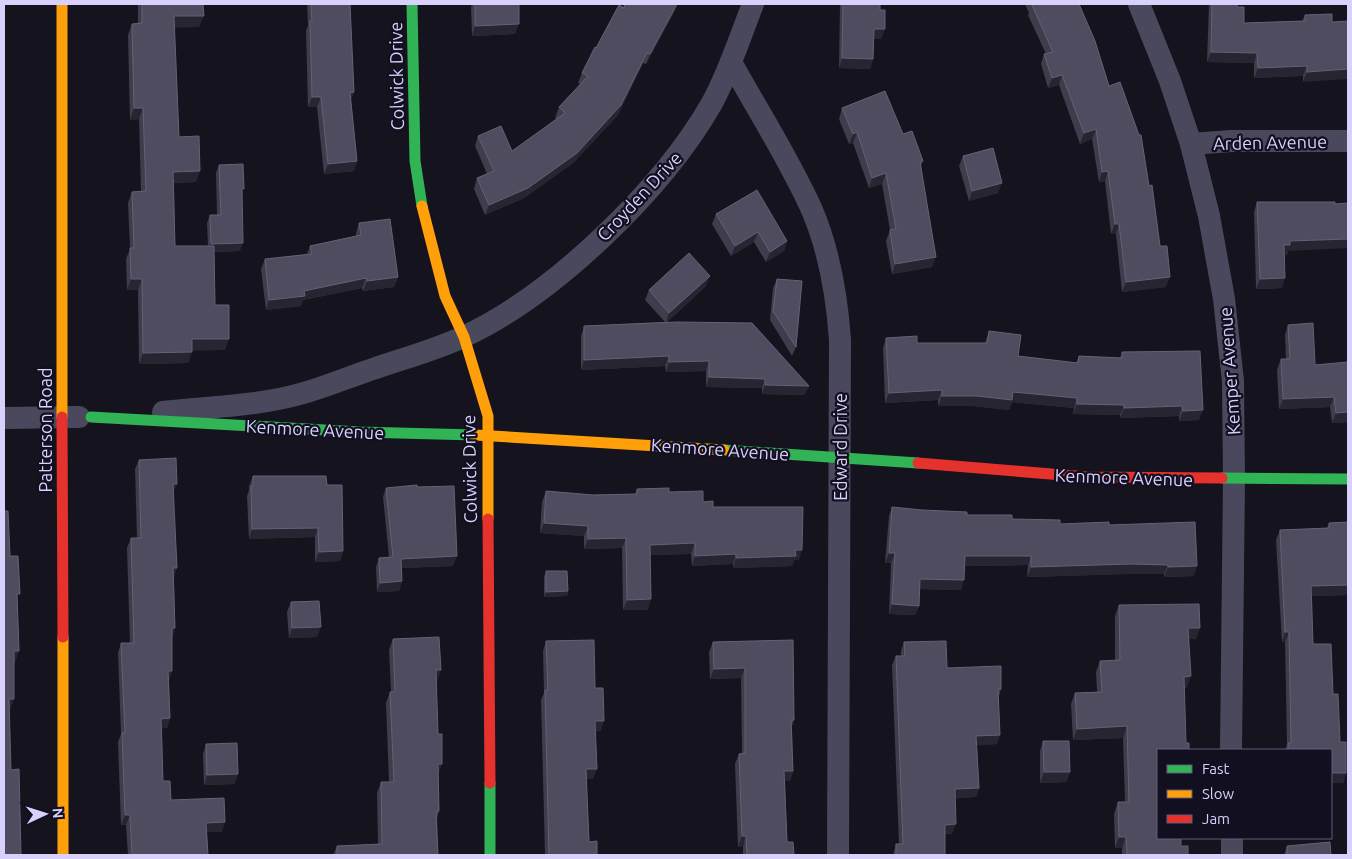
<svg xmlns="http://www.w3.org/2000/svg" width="1352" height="859" font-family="Ubuntu,sans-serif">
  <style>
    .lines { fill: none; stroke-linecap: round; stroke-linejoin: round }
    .street { stroke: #4a485d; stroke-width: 22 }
    .fast { stroke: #30b455; stroke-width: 11 }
    .slow { stroke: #ff9f0a; stroke-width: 11 }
    .jam { stroke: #e5322d; stroke-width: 11 }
    .wall { fill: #3f3c4c }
    .shaded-wall { fill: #272531 }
    .building { fill: #4f4c5f; stroke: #646178 }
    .labels { text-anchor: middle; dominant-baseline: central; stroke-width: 4.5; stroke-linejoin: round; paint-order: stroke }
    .street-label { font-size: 18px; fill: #d8d1fc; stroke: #120f21 }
  </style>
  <rect width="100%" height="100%" fill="#15131d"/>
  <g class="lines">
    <!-- street -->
    <g class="street">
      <polyline points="1139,4 1170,81 1191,144 1209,216 1224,299 1233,381 1234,479 1231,750"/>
      <path d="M 731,62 C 758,111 789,159 812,210 C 829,250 837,297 840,340 L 838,855"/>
      <polyline points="1191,144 1231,141 1348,141"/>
      <path d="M 163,412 C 208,407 257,406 300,394 C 326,387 351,376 376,368 C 405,358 435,350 463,337 C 554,295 663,189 712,103 C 729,72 740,37 753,4"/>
      <polyline points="4,418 79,417"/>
      <polyline points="1232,838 1232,855"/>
    </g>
    <!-- fast -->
    <g class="fast">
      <polyline points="412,4 415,161 422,206"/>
      <polyline points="91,417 360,432 475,435"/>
      <polyline points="724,450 918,463"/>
      <polyline points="1222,478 1348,479"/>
      <polyline points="490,783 490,855"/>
    </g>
    <!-- slow -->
    <g class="slow">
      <polyline points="62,4 62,417"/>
      <polyline points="422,206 445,296 464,337 488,416 488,519"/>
      <polyline points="475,435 724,450"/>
      <polyline points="63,637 63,855"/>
    </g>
    <!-- jam -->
    <g class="jam">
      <polyline points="62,417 63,637"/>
      <polyline points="918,463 1087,477 1222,478"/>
      <polyline points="488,519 490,783"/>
    </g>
  </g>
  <!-- wall -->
  <g class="wall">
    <polygon points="138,4 203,4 199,27 174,27 179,137 196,182 174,183 175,246 208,246 207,223 210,215 217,215 216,173 219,165 242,195 240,251 214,252 215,305 225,350 192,350 188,363 139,364 138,290 127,290 126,259 130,249 128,203 132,192 141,191 139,119 130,120 128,35 132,24 138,23"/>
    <polygon points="307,4 350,4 350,6 354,92 351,100 357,161 354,171 324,174 317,107 308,107 306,31 308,25"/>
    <polygon points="472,4 519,4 515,34 472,36 471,8"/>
    <polygon points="624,4 677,4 673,14 646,64 643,63 618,115 573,163 524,198 485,215 474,189 477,178 487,174 475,146 478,136 512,151 557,119 555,118 559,107 581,84 578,83 582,73 596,48 623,8"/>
    <polygon points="840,4 880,4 881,39 874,39 873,59 870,69 839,68"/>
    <polygon points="1025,4 1079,4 1109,86 1149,186 1160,246 1166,287 1122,292 1116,234 1111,234 1105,181 1099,182 1092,139 1080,144 1059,85 1048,88 1041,64 1044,54 1046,54 1028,15 1029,13"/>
    <polygon points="1209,4 1237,4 1237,7 1244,23 1302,21 1305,15 1332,14 1303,82 1303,76 1254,78 1254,63 1207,62"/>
    <polygon points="842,108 903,134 923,161 921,166 932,267 892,274 886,241 890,230 882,184 869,188 853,143 849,144 839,119"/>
    <polygon points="963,156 998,193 969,201 959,166"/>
    <polygon points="1257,202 1288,251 1287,255 1285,255 1282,288 1256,289 1254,212"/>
    <polygon points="716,214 787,241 784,251 766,262 754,242 731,256 712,224"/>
    <polygon points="359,223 398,277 394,287 363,291 362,288 303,300 301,306 266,310 261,269 265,259 307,254 310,246 356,236 356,233"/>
    <polygon points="777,279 796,347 792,356 770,320 773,288"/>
    <polygon points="706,286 667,322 805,395 762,394 762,388 706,387 706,371 666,372 665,366 581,370 581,336 584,326 665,322 645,300 649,290"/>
    <polygon points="1288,325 1315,365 1348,362 1348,422 1332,423 1330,407 1279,409 1277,370 1281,359 1286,359 1285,335"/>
    <polygon points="989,331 1018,356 1076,363 1079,356 1120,358 1122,352 1199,420 1179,421 1179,416 1120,418 1120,415 1073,414 1074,408 1012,402 1009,410 973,406 938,406 938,400 885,403 883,348 886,338 917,343 985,343"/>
    <polygon points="139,460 174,492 174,577 175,628 172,637 169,681 170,718 167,728 162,728 163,781 171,800 222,832 207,832 208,855 128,855 126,825 121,825 118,742 121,734 118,653 121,643 130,643 127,548 131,538 137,538 135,469"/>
    <polygon points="253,476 327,485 343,551 340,561 315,562 315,537 249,539 247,496 249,490 249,486"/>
    <polygon points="417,487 453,566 402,568 402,581 399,591 377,592 376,567 379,558 389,557 383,497 386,488"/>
    <polygon points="637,489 669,492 703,502 799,560 794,560 792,566 733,568 733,564 692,566 691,554 650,555 648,610 623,610 622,548 584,549 584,536 540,533 542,502 546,491 593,495 635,494"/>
    <polygon points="892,507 967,515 1012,519 1060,524 1109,525 1194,576 1164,577 1164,574 1127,574 1027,577 1028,565 965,566 961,590 919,589 919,606 915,615 889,614 891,563 885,563 889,516"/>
    <polygon points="1348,522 1348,595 1312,596 1313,644 1333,694 1340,742 1346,773 1343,783 1331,750 1285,750 1287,745 1285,642 1282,642 1276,540 1280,530 1327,528 1329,523"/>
    <polygon points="546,571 568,591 567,596 544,597 544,577"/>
    <polygon points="291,602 317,637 289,638 287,612"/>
    <polygon points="1119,605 1196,639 1189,639 1187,687 1184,688 1158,750 1181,846 1188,855 1122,855 1122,848 1115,848 1114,814 1118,802 1125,802 1123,738 1073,740 1071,704 1075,693 1097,692 1096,672 1100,661 1115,661 1115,616"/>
    <polygon points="393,639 437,681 436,681 439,811 437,819 438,855 333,855 337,846 378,844 377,793 381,782 389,782 386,703 390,692 391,692 389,650"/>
    <polygon points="793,640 794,720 792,726 793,771 790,781 785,781 787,842 794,855 743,855 743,846 738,847 735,764 739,754 742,754 741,678 710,679 709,652 713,642"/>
    <polygon points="546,641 595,688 601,731 596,731 593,779 586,779 589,842 597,855 545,855 541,700 544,693 543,651"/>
    <polygon points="904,642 947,668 1001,689 999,696 997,744 977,745 979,788 976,797 955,798 952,834 945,834 945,855 893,855 896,844 899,844 892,665 896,656 901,656 901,651"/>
    <polygon points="1043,741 1070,772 1066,782 1040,783 1040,751"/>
    <polygon points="206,744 235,784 204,785 203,754"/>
    <polygon points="1287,846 1331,855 1284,855"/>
  </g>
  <!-- shaded-wall -->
  <g class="shaded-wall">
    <polygon points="677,4 673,14 646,64 650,54"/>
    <polygon points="174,16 204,16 199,27 170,28"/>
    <polygon points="519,24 515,34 472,36 475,26"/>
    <polygon points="874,29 885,29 881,39 871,39"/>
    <polygon points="1211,52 1257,53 1254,63 1207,62"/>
    <polygon points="647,53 643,63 618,115 573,163 524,198 485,215 489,205"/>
    <polygon points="842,58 873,59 870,69 839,68"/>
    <polygon points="1307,66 1303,76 1254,78 1258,68"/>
    <polygon points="1348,69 1348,79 1303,82 1307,72"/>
    <polygon points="1062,75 1059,85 1048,88 1052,78"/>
    <polygon points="354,92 350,102 350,93"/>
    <polygon points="312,97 321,97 317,107 308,107"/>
    <polygon points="134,108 143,108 139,119 130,120"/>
    <polygon points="1096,129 1092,139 1080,144 1084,133"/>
    <polygon points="857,132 853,143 849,144 853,134"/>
    <polygon points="357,161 354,171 324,174 328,164"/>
    <polygon points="200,171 196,182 169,183 173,172"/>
    <polygon points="1108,171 1105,181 1099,182 1102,172"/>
    <polygon points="886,173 882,184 869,188 872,178"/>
    <polygon points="1002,183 998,193 969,201 972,191"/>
    <polygon points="1115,224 1119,224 1116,234 1111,234"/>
    <polygon points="758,232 754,242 731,256 735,246"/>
    <polygon points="1348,239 1348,248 1288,251 1287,255 1281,255 1284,245 1290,241"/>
    <polygon points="787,241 784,251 766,262 770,252"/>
    <polygon points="243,243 240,251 208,252 211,244"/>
    <polygon points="936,257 932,267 892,274 895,264"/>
    <polygon points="710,276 706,286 666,323 669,313"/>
    <polygon points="398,277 394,287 363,291 367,281"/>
    <polygon points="1170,277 1166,287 1122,292 1126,282"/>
    <polygon points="366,278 362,288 303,300 301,306 266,310 269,300 304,291"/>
    <polygon points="1285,278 1282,288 1256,289 1260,279"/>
    <polygon points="131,279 142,279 138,290 127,290"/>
    <polygon points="192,339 229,339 225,350 188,351"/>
    <polygon points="192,352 188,363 139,364 143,353"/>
    <polygon points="669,356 665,366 581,370 584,360"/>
    <polygon points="709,361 706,371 666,372 669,362"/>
    <polygon points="709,377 765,379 762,388 706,387"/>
    <polygon points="765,385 809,386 805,395 762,394"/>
    <polygon points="942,390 938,400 885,403 889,393"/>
    <polygon points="1013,392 1077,398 1074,408 1012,402 1009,410 973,406 938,406 942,396"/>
    <polygon points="1334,397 1330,407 1279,409 1283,399"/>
    <polygon points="1077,404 1124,405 1120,415 1073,414"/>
    <polygon points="1182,406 1179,416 1120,418 1124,408"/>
    <polygon points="1203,410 1199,420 1179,421 1183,411"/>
    <polygon points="1348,412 1348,422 1332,423 1336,413"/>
    <polygon points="173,484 177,484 173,494"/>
    <polygon points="544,523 588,526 584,536 540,533"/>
    <polygon points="318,528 315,537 249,539 252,529"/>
    <polygon points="626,538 622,548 584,549 588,539"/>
    <polygon points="695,543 691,554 647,555 650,545"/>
    <polygon points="795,550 802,550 799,560 794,560 792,566 733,568 736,558"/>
    <polygon points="343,551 340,561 315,562 319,552"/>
    <polygon points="889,553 895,553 891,563 885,563"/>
    <polygon points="736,554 733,564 692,566 695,556"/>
    <polygon points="457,556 453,566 398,568 401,559"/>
    <polygon points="965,556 1031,556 1028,565 962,566"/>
    <polygon points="1131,564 1168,565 1164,574 1127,574 1027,577 1031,567"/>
    <polygon points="1197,566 1194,576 1164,577 1168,567"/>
    <polygon points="173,568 177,568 174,577"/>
    <polygon points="920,579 964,580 961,590 916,589"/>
    <polygon points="402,581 399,591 377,592 380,583"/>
    <polygon points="1348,585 1348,595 1308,596 1311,586"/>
    <polygon points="568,591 567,596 544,597 546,592"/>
    <polygon points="651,599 648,610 623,610 627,600"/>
    <polygon points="892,604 919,606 915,615 889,614"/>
    <polygon points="321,627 317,637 289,638 292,628"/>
    <polygon points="172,628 175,628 172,638"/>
    <polygon points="1188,628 1200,628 1196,639 1184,639"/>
    <polygon points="1285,632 1289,632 1285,642 1282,642"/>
    <polygon points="14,651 19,651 15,663 9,663"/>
    <polygon points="745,668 741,678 710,679 714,669"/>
    <polygon points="436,670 441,670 437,681 432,681"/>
    <polygon points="168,671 172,671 169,681"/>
    <polygon points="1191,676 1187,687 1180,688 1184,677"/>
    <polygon points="9,699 14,699 10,710 5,710"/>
    <polygon points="170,718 167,728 158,729 161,719"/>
    <polygon points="595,721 604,721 601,731 592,732"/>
    <polygon points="1127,726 1123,738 1073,740 1077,729"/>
    <polygon points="1000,735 997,744 973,746 976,736"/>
    <polygon points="438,764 442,764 438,775"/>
    <polygon points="586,769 597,769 593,779 582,779"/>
    <polygon points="784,771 793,771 790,781 781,781"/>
    <polygon points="1044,772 1070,772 1066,782 1040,783"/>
    <polygon points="1331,773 1346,773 1343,783 1331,783"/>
    <polygon points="238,774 235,784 204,785 207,775"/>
    <polygon points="979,788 976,797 952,799 955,789"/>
    <polygon points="125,815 130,815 126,825 121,825"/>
    <polygon points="225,822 222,832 203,832 206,823"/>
    <polygon points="956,824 952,834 941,834 945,825"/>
    <polygon points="742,836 746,836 743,846 738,847"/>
    <polygon points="1119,837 1126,837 1122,848 1115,848"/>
  </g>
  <!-- building -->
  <g class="building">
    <polygon points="142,4 203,4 204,16 174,16 179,137 199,136 200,171 173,172 175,246 214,246 215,305 229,305 229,339 192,339 192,352 143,353 142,279 131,279 130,248 134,248 132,192 146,191 143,108 134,108 132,24 142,23"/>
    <polygon points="311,4 350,4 354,92 350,93 357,161 328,164 321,97 312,97 310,21 312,21"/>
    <polygon points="475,4 519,4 519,24 475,26"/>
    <polygon points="625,4 677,4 650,54 647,53 621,105 577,153 528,188 489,205 477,178 494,171 478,136 501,126 512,151 565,113 559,107 588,76 582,73 595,47 596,48 619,5 624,8"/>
    <polygon points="843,4 880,4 880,10 885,10 885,29 874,29 873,59 842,58"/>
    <polygon points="1033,4 1079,4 1095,41 1109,86 1120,82 1139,135 1141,135 1149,186 1152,185 1160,246 1167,246 1170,277 1126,282 1119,224 1115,224 1108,171 1102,172 1096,129 1084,133 1062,75 1052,78 1044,54 1053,52 1032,5 1034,4"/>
    <polygon points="1212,4 1237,4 1237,7 1244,7 1244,23 1305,21 1305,15 1332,14 1332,22 1348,21 1348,69 1307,72 1307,66 1258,68 1257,53 1211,52"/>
    <polygon points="885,91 903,134 912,131 923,161 920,162 936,257 895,264 890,230 896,229 886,173 872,178 857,132 853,134 842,108"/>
    <polygon points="993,148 1002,183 972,191 963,156"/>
    <polygon points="243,164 244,189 242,189 243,243 211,244 210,215 221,215 219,165"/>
    <polygon points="757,190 787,241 770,252 758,232 735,246 716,214"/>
    <polygon points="1257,202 1335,202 1335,204 1348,203 1348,239 1290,241 1290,245 1284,245 1285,278 1260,279"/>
    <polygon points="390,219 398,277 367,281 366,278 304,291 305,296 269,300 265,259 312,254 310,246 361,235 359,223"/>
    <polygon points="689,253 710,276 669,313 649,290"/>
    <polygon points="777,279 802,281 796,347 773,311"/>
    <polygon points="677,322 752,323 809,386 765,385 765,379 709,377 709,361 669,362 669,356 584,360 584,326"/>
    <polygon points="1313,323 1315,365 1348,362 1348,412 1336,413 1334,397 1283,399 1281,359 1290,359 1288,325"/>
    <polygon points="989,331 1021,335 1018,356 1078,363 1079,356 1122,358 1122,352 1200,351 1203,410 1183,411 1182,406 1124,408 1124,405 1077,404 1077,398 1013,392 1012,400 977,396 942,396 942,390 889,393 886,338 917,336 917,343 987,343"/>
    <polygon points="176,458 177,484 173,484 177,568 173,568 175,628 172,628 172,671 168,671 170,718 161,719 163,781 170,781 171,800 224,798 225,822 206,823 208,855 132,855 130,815 125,815 122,733 125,732 121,643 134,643 131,538 141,538 139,460"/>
    <polygon points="253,476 326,476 327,485 342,485 343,551 319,552 318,528 252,529 251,486 253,486"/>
    <polygon points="417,485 417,487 454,486 457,556 401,559 402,581 380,583 379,558 393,557 386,488"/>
    <polygon points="669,488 669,492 703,491 703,502 713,501 713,507 803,507 802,550 795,550 796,556 736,558 736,554 695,556 695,543 650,545 651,599 627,600 626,538 588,539 588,526 544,523 546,491 593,495 637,494 637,489"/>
    <polygon points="892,507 922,510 967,512 967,515 1012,515 1012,519 1060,520 1060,524 1109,522 1109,525 1195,522 1197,566 1168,567 1168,565 1131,564 1031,567 1031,556 965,556 964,580 920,579 919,606 892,604 895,553 889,553"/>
    <polygon points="4,511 8,511 10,556 18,556 20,594 17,594 19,651 14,651 14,699 9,699 11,770 19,769 21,855 4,855"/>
    <polygon points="1348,522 1348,585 1311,586 1313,644 1331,644 1333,694 1338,694 1340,742 1346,742 1346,773 1331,773 1331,750 1288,750 1288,743 1291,743 1289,632 1285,632 1280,530 1329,528 1329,523"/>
    <polygon points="546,571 567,571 568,591 546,592"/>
    <polygon points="319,601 321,627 292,628 291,602"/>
    <polygon points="1199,604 1200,628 1188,628 1191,676 1184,677 1186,743 1189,743 1189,750 1158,750 1158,838 1181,838 1181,846 1188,846 1188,855 1127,855 1126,837 1119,837 1118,802 1129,802 1127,726 1077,729 1075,693 1102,692 1100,661 1120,660 1119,605"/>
    <polygon points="439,637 441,670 436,670 438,734 442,734 442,764 438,764 439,811 436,812 438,855 337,855 337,846 382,844 381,782 394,782 390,692 395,692 393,639"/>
    <polygon points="594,640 595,688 603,688 604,721 595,721 597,769 586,769 589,842 597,841 597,855 549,855 545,690 548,690 546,641"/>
    <polygon points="793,640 794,720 791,720 793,771 784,771 787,842 793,842 794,855 747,855 746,836 742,836 739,754 745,753 745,668 714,669 713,642"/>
    <polygon points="946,641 947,668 1001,666 1001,689 998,689 1000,735 976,736 979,788 955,789 956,824 945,825 945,855 896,855 896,844 903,844 896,656 905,656 904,642"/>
    <polygon points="1043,741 1069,741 1070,772 1044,772"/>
    <polygon points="237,743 238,774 207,775 206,744"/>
    <polygon points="1330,842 1331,855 1287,855 1287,846"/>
  </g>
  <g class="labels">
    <!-- street labels -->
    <g class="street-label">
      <text transform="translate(396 76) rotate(-91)">Colwick Drive</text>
      <text transform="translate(1270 142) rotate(-1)">Arden Avenue</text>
      <text transform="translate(639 196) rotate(-47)">Croyden Drive</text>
      <text transform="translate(1229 371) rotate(-94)">Kemper Avenue</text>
      <text transform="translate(315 429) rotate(3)">Kenmore Avenue</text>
      <text transform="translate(45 430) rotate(-90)">Patterson Road</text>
      <text transform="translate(840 447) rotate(-90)">Edward Drive</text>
      <text transform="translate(720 449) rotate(4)">Kenmore Avenue</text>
      <text transform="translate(469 469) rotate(-91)">Colwick Drive</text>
      <text transform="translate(1124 477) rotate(2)">Kenmore Avenue</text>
    </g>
  </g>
  <!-- border -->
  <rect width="1352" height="859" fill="none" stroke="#d8d1fc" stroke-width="10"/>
  <!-- legend -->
  <rect x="1157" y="749" width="175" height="90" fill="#120f21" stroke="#615d79"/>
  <rect x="1167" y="765" width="25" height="8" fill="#30b455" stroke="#615d79"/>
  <text x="1202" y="774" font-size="15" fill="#d8d1fc">Fast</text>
  <rect x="1167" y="790" width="25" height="8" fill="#ff9f0a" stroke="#615d79"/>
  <text x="1202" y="799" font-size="15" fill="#d8d1fc">Slow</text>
  <rect x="1167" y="815" width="25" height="8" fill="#e5322d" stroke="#615d79"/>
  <text x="1202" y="824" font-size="15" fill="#d8d1fc">Jam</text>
  <!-- north arrow -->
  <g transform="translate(45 814) rotate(86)" stroke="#120f21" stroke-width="4" paint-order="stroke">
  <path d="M0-4L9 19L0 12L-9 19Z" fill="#d8d1fc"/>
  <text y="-8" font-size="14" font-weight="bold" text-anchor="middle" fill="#d8d1fc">N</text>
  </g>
</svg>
